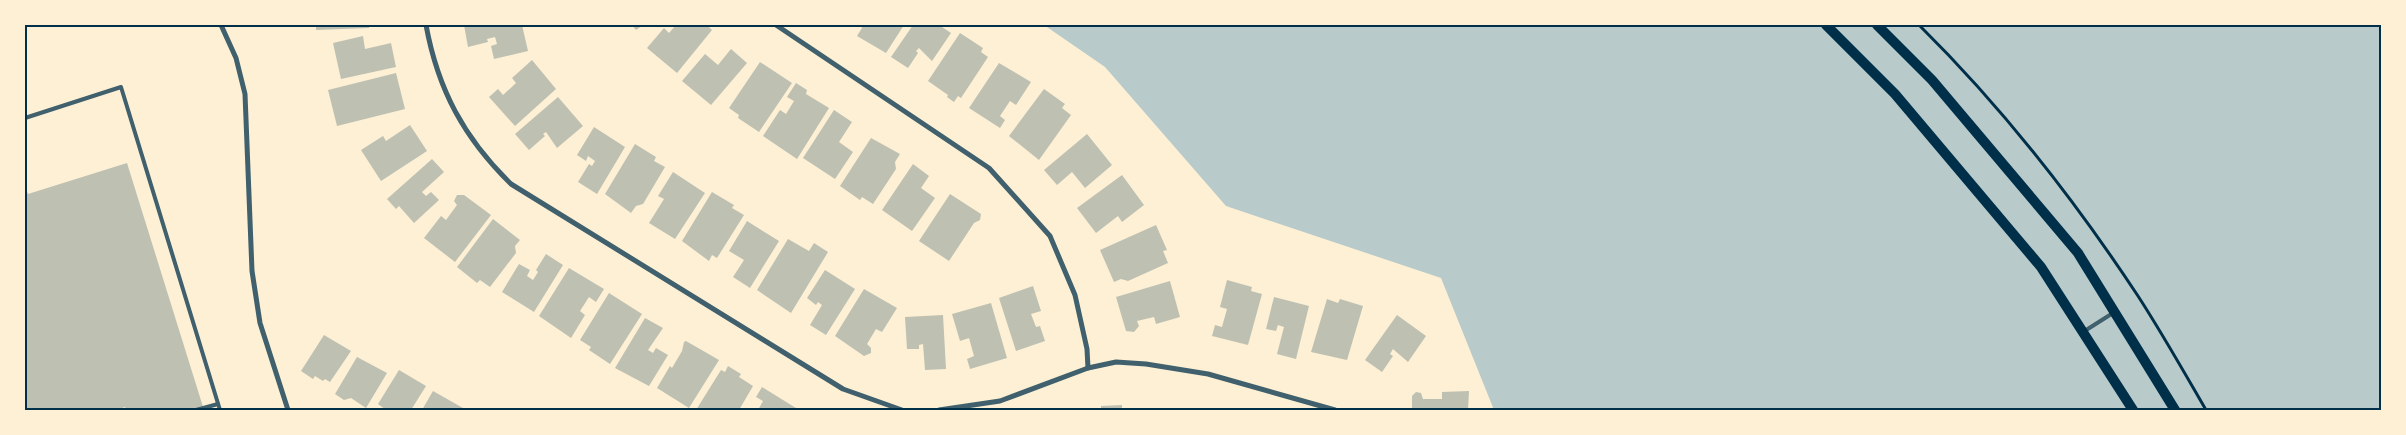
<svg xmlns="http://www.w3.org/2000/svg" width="2406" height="435" font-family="Karla,sans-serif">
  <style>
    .green { fill: #b9caca }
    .building { fill: #bec0b2 }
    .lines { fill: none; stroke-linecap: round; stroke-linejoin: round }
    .path { stroke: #003049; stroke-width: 3 }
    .service { stroke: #3f606c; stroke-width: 4 }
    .minor { stroke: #3f606c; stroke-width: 5 }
    .secondary { stroke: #003049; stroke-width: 10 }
    .neatline { fill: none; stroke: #003049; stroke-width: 2 }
  </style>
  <rect width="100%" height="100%" fill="#fdf0d5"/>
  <!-- green -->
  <polygon class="green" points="1044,25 2381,25 2381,410 1494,410 1441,278 1226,206 1105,67"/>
  <!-- building -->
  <g class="building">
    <polygon points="316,25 369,25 369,28 316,30"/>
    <polygon points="464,25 522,25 528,51 494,59 491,46 497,44 495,37 487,39 488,42 468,47"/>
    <polygon points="632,25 643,25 636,30"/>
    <polygon points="676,25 707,25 712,30 677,73 647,48 664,28 669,33"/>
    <polygon points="861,25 904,25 886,53 857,36 862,28"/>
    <polygon points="913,25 939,25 951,33 932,61 919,48 916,51 918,53 908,68 891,57"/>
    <polygon points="960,33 983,48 981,52 988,57 961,98 958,96 954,102 947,97 948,95 928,81"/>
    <polygon points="363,36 365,49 391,43 396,67 341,79 333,43"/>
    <polygon points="731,49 747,63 711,105 682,81 705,54 718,65"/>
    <polygon points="532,60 556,89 515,126 489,97 498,89 503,95 516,83 512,78"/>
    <polygon points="760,62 792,83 759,132 738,118 739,115 729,108"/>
    <polygon points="999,63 1031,82 1016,105 1010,101 1000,116 1005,120 1000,128 969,108"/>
    <polygon points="396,73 405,109 337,126 328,90"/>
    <polygon points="796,83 807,90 806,94 829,108 797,159 763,136 780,110 786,114 794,101 787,97"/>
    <polygon points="1044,89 1065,104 1062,108 1071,115 1039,160 1009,136"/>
    <polygon points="558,97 583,126 557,148 546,132 543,134 545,136 529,150 515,134"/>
    <polygon points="834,110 852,122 839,142 853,152 835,179 803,158"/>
    <polygon points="410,125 427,151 381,181 361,150 383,136 386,141"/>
    <polygon points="594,127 625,147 597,194 578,182 589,164 592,166 595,161 588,156 586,161 577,155"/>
    <polygon points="1087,134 1112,165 1085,188 1072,172 1057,185 1044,170"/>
    <polygon points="871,138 900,154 895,162 896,169 873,204 862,197 860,200 840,186"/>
    <polygon points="635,144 656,157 654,161 665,167 643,204 636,206 631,213 605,194"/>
    <polygon points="432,159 444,172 422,192 426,196 431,192 439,200 414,223 399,206 396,209 387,199"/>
    <polygon points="127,163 204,410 126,410 125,407 117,410 25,410 25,186 28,194"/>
    <polygon points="913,164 929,176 921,188 935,198 912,231 882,210"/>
    <polygon points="673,172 705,193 675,239 649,223 664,199 658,196"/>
    <polygon points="1122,175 1144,205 1122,222 1118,216 1096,233 1077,208"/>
    <polygon points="712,192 734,205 732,208 744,215 717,258 712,255 709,261 682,241"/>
    <polygon points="950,194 981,214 980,220 974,223 949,261 919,241"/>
    <polygon points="457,195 464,195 491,215 455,262 424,238 441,216 446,220 457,205 454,201"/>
    <polygon points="493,219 520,240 515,246 516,253 490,287 480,280 477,283 457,267"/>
    <polygon points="747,221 779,241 750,288 733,277 744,260 729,251"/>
    <polygon points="1156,225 1167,250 1163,251 1168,263 1128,281 1121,279 1114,282 1100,250"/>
    <polygon points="788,239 809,251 814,243 828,252 791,313 757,290"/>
    <polygon points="546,254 563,265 534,312 502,292 519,264 530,270 527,276 533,280 538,272 536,270"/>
    <polygon points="569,268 604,289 596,302 589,297 580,311 585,315 571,338 539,316"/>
    <polygon points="825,270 855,289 826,335 810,325 822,305 818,302 816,305 807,298"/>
    <polygon points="1227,280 1252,287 1251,291 1262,294 1248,345 1212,336 1215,325 1222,327 1227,309 1220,307"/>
    <polygon points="1170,281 1180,317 1156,324 1154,317 1137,321 1139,326 1134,332 1126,331 1116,297"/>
    <polygon points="1033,286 1041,311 1031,314 1036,327 1040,326 1045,341 1016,351 999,298"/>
    <polygon points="864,289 897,308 882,332 876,329 867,344 871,348 871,353 864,356 835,336"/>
    <polygon points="609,293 642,314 610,364 589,350 591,347 580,340"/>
    <polygon points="1274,297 1309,306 1296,359 1277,354 1284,327 1278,325 1276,331 1266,329"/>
    <polygon points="1327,299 1338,303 1340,299 1363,306 1347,360 1311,352"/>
    <polygon points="991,303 1007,358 970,369 967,359 974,356 969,338 960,341 952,314"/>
    <polygon points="943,315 946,369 925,370 923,344 919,345 919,349 907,349 905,317"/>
    <polygon points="1397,315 1426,336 1408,362 1393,349 1390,354 1393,356 1382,372 1365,360"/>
    <polygon points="645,318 663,328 648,350 653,353 656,348 668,355 649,386 615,368"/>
    <polygon points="324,335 351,351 330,382 325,379 323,381 315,376 313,379 301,371"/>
    <polygon points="686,341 719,360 689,408 657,388 670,366 672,368 682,351 684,342"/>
    <polygon points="357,357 387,373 366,408 351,398 344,400 335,394"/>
    <polygon points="728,366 741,374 739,377 753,386 739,410 696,410 721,370 725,372"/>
    <polygon points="399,370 426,386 411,410 386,410 378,404"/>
    <polygon points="762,387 796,408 794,410 758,410 763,401 756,397"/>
    <polygon points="433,391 463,408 462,410 422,410"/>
    <polygon points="1469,391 1468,410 1412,410 1412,396 1416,392 1421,393 1423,399 1442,399 1442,392"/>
    <polygon points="1122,405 1122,410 1101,410 1101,406"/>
  </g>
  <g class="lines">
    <!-- path -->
    <path class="path" d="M 1919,25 C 2002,107 2074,199 2138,296 C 2162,333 2184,372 2206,410"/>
    <!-- service -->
    <g class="service">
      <polyline points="25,118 121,87 220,410"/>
      <polyline points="2083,332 2113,313"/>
      <polyline points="196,410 218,404"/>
    </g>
    <!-- minor -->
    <g class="minor">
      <polyline points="221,25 236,58 245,94 252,271 260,323 288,410"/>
      <path d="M 426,25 C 438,90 464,138 511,184 L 843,389 L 902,410"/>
      <polyline points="776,25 989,168 1050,236 1075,295 1087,349 1088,368"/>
      <polyline points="939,410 1000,401 1088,368 1116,362 1146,364 1208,374 1335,410"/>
    </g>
    <!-- secondary -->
    <g class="secondary">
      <polyline points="1826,25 1895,94 2041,267 2133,410"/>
      <polyline points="1877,25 1932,80 2078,253 2175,410"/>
    </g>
  </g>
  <!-- border -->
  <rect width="2406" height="435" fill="none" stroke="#fdf0d5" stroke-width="52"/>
  <rect x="26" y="26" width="2354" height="383" class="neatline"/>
</svg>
